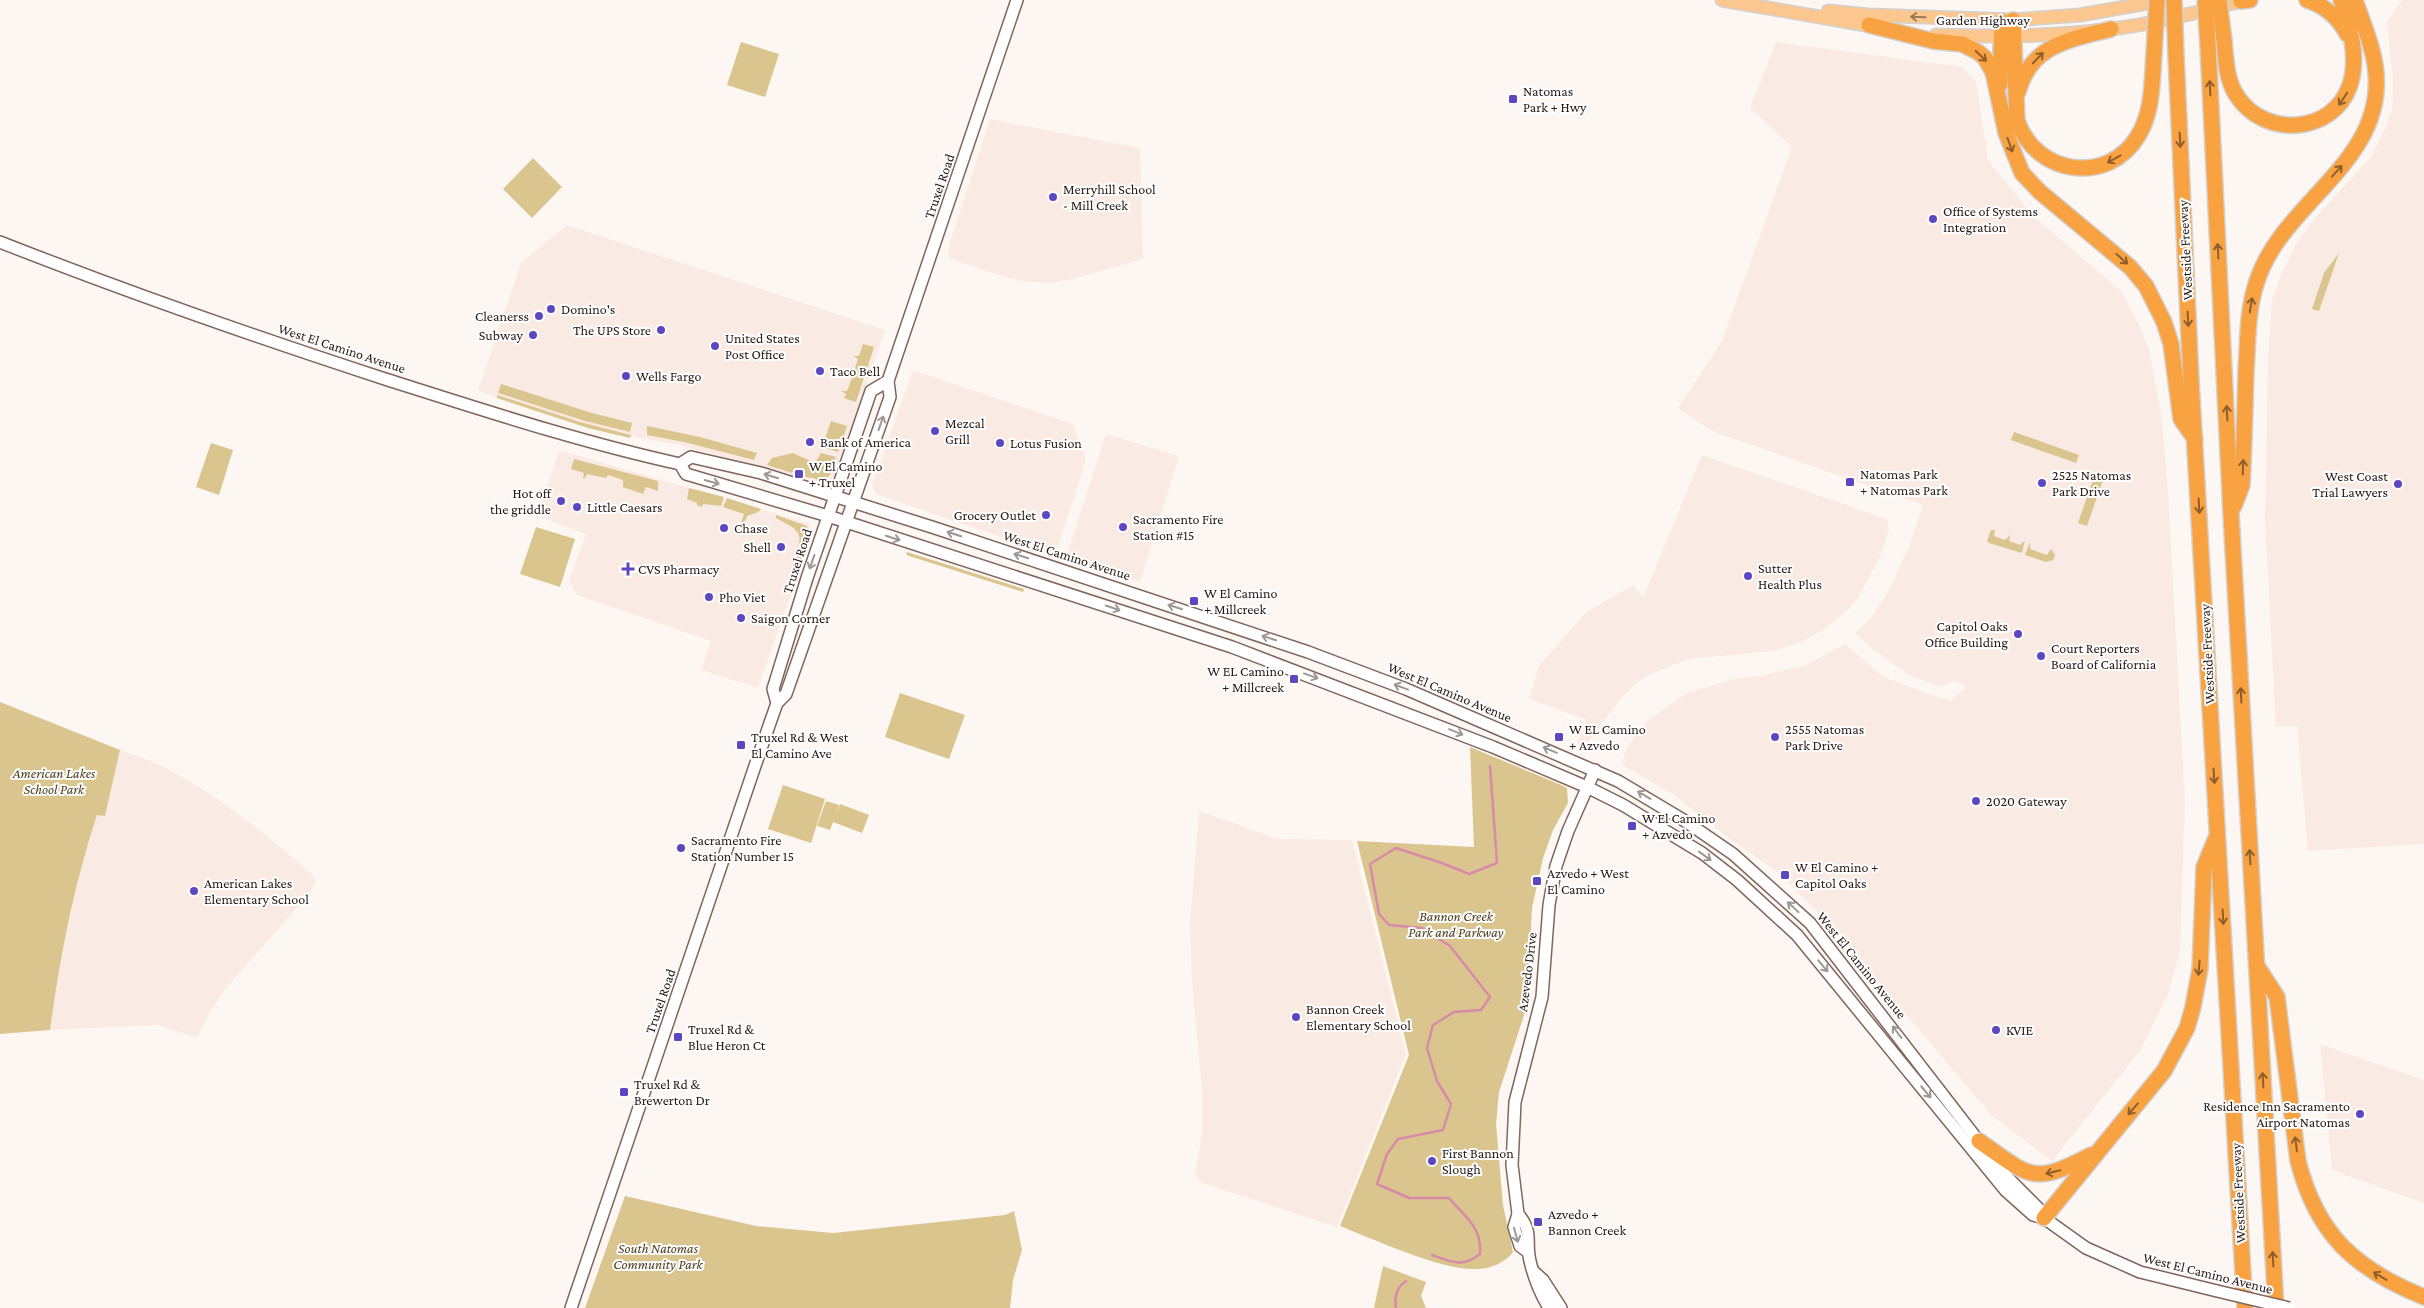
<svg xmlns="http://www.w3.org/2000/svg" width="2424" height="1308" font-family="'Crimson Pro',serif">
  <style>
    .built { fill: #faeae4 }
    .green { fill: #dbc58f }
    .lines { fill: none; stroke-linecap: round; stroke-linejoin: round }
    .stream { stroke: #d98aa9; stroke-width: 2.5 }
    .secondary-casing { stroke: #80655c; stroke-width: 14 }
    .primary-casing { stroke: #d3d1d0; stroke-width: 15 }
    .highway-casing { stroke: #d3d1d0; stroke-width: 18 }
    .secondary { stroke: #fff; stroke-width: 11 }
    .primary { stroke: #fbc78e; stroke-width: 12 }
    .highway { stroke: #f9a242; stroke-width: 15 }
    .secondary-bridge-casing { stroke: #80655c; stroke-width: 14; stroke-linecap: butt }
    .highway-bridge-casing { stroke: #d3d1d0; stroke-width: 18; stroke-linecap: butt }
    .secondary-bridge { stroke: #fff; stroke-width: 11 }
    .highway-bridge { stroke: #f9a242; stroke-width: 15 }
    .oneway { stroke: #9a7958 }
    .oneway2 { stroke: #8e5e2c }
    .oneway3 { stroke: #9c9896 }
    .poi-dot { fill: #5b48c0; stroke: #fff; stroke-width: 2 }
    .labels { text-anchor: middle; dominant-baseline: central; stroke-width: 4; stroke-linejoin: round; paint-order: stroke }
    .street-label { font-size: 14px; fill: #241915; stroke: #fff }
    .poi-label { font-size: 14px; fill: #241915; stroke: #fff; text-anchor: start }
    .park-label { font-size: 14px; font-style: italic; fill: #4a3c1b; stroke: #fff }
  </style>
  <rect width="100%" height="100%" fill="#fdf7f4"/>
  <!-- built -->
  <g class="built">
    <polygon points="2402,0 2424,0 2424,844 2308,851 2297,726 2276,727 2265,519 2268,355 2272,300 2282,272 2297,243 2314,219 2371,157 2385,129 2392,111 2393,80 2387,22"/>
    <polygon points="1776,42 1962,67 1976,81 1988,160 2034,217 2121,291 2141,328 2149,350 2162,418 2168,492 2185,801 2180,951 2168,994 2140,1051 2052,1161 1991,1115 1834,929 1779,873 1730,839 1673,794 1625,767 1622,761 1628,746 1646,722 1687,693 1737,678 1761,676 1806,665 1845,644 1884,677 1929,694 1951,701 1967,686 1953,681 1940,687 1909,675 1872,649 1855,633 1871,618 1889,590 1910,544 1923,505 1712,431 1678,408 1722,341 1792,147 1750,108"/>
    <polygon points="990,119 1140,148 1143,259 1076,278 1051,283 1026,282 1001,276 951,259 948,254 949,246"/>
    <polygon points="567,225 885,330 835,476 825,484 679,445 619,434 478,391 521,263"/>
    <polygon points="913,370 1073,424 1086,460 1055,556 876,494 872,486"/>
    <polygon points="1106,434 1179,456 1140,582 1066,558"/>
    <polygon points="559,450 808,523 812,534 758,688 701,670 711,641 577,595 569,581 586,534 538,516"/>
    <polygon points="1702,455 1884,518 1888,521 1889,530 1880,557 1858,598 1848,610 1825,629 1802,642 1774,651 1689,659 1651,674 1638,682 1620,699 1588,743 1585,746 1577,744 1587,720 1529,699 1539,666 1586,612 1634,585 1643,598"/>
    <polygon points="120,750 161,765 209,793 254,826 296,860 313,875 316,882 309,894 227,987 211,1010 197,1038 158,1025 50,1030 57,978 84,853 97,814 105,816"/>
    <polygon points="1199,811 1278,839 1352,840 1406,1054 1337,1227 1205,1184 1195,1176 1202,1133 1202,1092 1192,980 1190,924"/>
    <polygon points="2320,1044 2424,1080 2424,1203 2332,1170"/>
  </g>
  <!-- green -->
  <g class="green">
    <polygon points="741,42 779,54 765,97 727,85"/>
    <polygon points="533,158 562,187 532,218 503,189"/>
    <polygon points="2339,253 2319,311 2312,309 2324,273"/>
    <polygon points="863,344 874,347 856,402 844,398 846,394 841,391 847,391 852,378 846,375 847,372 853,374 858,359 853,356 859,356"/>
    <polygon points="501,384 592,413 632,423 630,432 585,421 498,393"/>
    <polygon points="497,395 580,422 631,435 630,438 588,428 497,398"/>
    <polygon points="831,421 847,426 838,452 822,447"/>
    <polygon points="647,426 700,437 757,453 754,460 684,442 647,435"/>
    <polygon points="2014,432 2079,455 2076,463 2011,440"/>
    <polygon points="211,443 233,450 219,495 196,487"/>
    <polygon points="793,453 815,463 821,453 836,457 830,475 824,481 802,476 803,472 794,469 792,473 767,465 772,458"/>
    <polygon points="574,459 658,481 658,491 646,487 643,494 623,487 623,480 608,475 606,478 587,474 585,478 583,478 584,473 571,469"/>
    <polygon points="2095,474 2104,477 2087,526 2078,523"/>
    <polygon points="689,488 724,497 721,506 703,504 702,507 697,505 697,503 687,499"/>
    <polygon points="727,498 761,509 758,512 747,516 744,524 740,526 744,514 723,507"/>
    <path d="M 776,515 L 807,526 L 809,536 L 798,566 L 794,562 C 804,532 802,532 776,518 Z"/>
    <polygon points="536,527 575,539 560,587 520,574"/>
    <polygon points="1991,530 1995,530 1994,536 2005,540 2010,535 2009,541 2020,545 2025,540 2022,553 1989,543 1987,541"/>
    <polygon points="2030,542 2030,549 2047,555 2051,549 2055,555 2053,560 2046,562 2025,555"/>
    <polygon points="907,552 1024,589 1023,592 909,556 906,554"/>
    <polygon points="900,693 965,715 949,759 885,737"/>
    <path d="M 0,702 L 120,750 L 105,816 L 97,815 C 74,884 60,957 50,1030 L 0,1034 Z"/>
    <path d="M 1470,747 L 1559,784 L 1567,788 L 1568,803 L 1553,830 L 1543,858 L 1532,908 L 1527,1006 L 1499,1092 L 1496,1124 L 1503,1205 L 1513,1252 C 1505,1263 1490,1269 1476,1269 C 1443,1271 1373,1239 1340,1226 L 1409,1055 L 1357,841 L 1474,847 Z"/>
    <polygon points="783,785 825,799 811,843 768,829"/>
    <polygon points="826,801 839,805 835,816 840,804 869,815 862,833 833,822 830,830 817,826"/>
    <polygon points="625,1196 756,1226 833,1233 1005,1215 1014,1211 1022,1250 1013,1280 1010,1308 585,1308"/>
    <polygon points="1383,1266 1426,1282 1421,1296 1426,1308 1374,1308"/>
  </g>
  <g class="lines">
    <!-- stream -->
    <g class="stream">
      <path d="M 1432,1255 C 1452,1262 1462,1268 1480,1254 C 1482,1227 1465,1217 1449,1198 L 1409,1198 L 1377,1184 L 1387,1154 L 1398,1139 L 1443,1130 L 1451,1104 L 1437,1081 L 1427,1048 L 1433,1025 L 1454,1012 L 1481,1010 L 1490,997 L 1450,946 L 1422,928 L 1389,925 L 1379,914 L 1370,864 L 1396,848 L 1442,863 L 1469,874 L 1497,863 L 1490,766"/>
      <path d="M 1396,1308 C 1394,1297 1397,1287 1406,1281"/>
    </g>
    <defs>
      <g id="secondary">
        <path d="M 0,242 C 127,292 256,337 385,379 C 483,410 580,442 680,464 L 686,474 L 828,516 L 1232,647 L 1493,747 L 1587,787 L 1623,805 L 1702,853 L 1737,880 L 1797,935 L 2006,1191 L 2033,1215 L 2044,1218"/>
        <polyline points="680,464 691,457 761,473 935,528 1308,652 1406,689 1618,781 1685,821 1733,854 1810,923 1991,1157 2008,1178 2038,1208 2044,1218 2086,1248 2140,1272 2217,1291"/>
        <polyline points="777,703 773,689 807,578 871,391 888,381"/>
        <path d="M 1518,1214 C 1534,1233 1525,1241 1530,1261 C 1534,1278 1540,1293 1549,1308"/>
        <polyline points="1528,1252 1520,1246 1514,1227 1518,1214 1512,1165 1515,1102 1542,997 1549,905 1556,866 1568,831 1595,770"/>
        <polyline points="1533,1271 1543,1280 1561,1308"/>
        <polyline points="571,1308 757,760 777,703 786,694 890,397 888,381 1017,0"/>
      </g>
      <g id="primary">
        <polyline points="1722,0 1877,27"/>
        <polyline points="1828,11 1868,15 2013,20 2080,15 2164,0"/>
        <path d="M 1936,35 C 1994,37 2053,37 2111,29 C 2155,24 2198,12 2241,1"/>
      </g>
      <g id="highway">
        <path d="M 2307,0 C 2324,5 2339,18 2347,34"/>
        <polyline points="2241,1 2250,0"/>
        <path d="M 2013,20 L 2017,120 C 2035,175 2108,186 2138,136 C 2153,112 2152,81 2154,54"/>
        <polyline points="1869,25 1933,41 1962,44 1978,52 1985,58 1993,72 2006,133 2022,173 2040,192 2130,267 2146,286 2164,322 2171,344 2181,419 2195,439"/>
        <path d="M 2224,41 C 2226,60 2226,80 2237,96 C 2264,138 2333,135 2350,85 C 2359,57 2350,27 2341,0"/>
        <polyline points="2208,45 2231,514 2276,1308"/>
        <polyline points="2176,56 2191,381 2245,1308"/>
        <polyline points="2000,84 2002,21"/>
        <path d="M 2018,92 C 2031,44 2070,40 2111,29"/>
        <path d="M 2234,506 L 2242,485 C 2244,447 2245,409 2246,371 C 2248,341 2247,310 2257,281 C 2282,203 2384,163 2376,73 C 2374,48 2363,24 2355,0"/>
        <path d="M 2257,966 L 2277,997 L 2298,1161 C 2317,1235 2355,1269 2424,1297"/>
        <path d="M 1979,1141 C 2031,1177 2032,1186 2091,1155"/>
        <polyline points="2044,1218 2164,1071 2187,1028 2193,1007 2200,969 2204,867 2216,838"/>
      </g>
    </defs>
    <!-- secondary casing -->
    <use href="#secondary" class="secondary-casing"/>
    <!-- primary casing -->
    <use href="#primary" class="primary-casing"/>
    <!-- highway casing -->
    <use href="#highway" class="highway-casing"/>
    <!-- secondary -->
    <use href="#secondary" class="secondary"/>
    <!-- primary -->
    <use href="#primary" class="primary"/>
    <!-- highway -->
    <use href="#highway" class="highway"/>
    <defs>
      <polyline id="secondary-bridge" points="2217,1291 2289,1308"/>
      <g id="highway-bridge">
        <polyline points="2174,0 2176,56"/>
        <polyline points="2205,0 2208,45"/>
        <polyline points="2219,0 2224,41"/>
        <polyline points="2154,54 2157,0"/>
      </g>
    </defs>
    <!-- secondary-bridge casing -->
    <use href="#secondary-bridge" class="secondary-bridge-casing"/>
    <!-- highway-bridge casing -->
    <use href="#highway-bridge" class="highway-bridge-casing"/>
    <!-- secondary-bridge -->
    <use href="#secondary-bridge" class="secondary-bridge"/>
    <!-- highway-bridge -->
    <use href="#highway-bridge" class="highway-bridge"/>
  </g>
  <!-- one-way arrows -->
  <defs><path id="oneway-shaft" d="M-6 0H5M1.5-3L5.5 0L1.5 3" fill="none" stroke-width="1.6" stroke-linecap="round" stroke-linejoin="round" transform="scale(1.25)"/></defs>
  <use class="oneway" href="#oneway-shaft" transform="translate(1918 17) rotate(-178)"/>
  <g class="oneway2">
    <use href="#oneway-shaft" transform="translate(1981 56) rotate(44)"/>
    <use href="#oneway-shaft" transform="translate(2038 58) rotate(-46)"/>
    <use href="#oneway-shaft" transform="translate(2210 88) rotate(-93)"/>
    <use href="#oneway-shaft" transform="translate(2343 99) rotate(123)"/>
    <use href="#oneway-shaft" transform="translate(2180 140) rotate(87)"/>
    <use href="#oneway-shaft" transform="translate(2010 145) rotate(70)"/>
    <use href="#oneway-shaft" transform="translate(2114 159) rotate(151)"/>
    <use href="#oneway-shaft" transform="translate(2337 171) rotate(-48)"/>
    <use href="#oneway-shaft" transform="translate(2218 251) rotate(-93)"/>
    <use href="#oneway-shaft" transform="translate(2122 259) rotate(42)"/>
    <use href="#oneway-shaft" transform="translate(2251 305) rotate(-80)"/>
    <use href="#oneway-shaft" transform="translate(2188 319) rotate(87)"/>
    <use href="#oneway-shaft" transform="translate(2227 413) rotate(-93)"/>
    <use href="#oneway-shaft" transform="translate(2243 467) rotate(-88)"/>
    <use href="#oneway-shaft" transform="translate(2199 506) rotate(87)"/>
    <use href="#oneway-shaft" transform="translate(2241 695) rotate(-93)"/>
    <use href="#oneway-shaft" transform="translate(2214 776) rotate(86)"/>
    <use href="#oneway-shaft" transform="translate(2250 857) rotate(-93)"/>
    <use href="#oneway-shaft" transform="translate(2223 917) rotate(87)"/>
    <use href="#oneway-shaft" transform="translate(2199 968) rotate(95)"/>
    <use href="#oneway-shaft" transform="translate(2263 1080) rotate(-93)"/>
    <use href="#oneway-shaft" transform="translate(2133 1109) rotate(131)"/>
    <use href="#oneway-shaft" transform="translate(2296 1144) rotate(-97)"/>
    <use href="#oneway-shaft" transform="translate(2053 1172) rotate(166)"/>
    <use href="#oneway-shaft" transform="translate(2273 1259) rotate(-93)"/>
    <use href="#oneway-shaft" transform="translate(2380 1276) rotate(-149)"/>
  </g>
  <g class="oneway3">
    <use href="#oneway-shaft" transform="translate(881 423) rotate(-71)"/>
    <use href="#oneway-shaft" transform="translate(771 476) rotate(-163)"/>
    <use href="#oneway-shaft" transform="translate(712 482) rotate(16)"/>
    <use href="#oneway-shaft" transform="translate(954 534) rotate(-162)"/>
    <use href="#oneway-shaft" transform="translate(893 538) rotate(18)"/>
    <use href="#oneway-shaft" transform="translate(1021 556) rotate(-162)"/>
    <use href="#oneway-shaft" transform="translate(812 562) rotate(109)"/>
    <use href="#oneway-shaft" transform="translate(1175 607) rotate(-162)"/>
    <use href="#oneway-shaft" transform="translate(1113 608) rotate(19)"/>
    <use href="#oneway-shaft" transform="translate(1269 638) rotate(-162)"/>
    <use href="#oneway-shaft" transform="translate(1311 676) rotate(20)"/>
    <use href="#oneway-shaft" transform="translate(1401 687) rotate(-159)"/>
    <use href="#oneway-shaft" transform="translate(1456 732) rotate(22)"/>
    <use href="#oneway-shaft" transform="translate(1550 750) rotate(-157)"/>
    <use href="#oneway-shaft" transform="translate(1644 795) rotate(-149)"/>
    <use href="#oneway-shaft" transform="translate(1705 856) rotate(36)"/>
    <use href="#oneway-shaft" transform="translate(1793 907) rotate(-137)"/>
    <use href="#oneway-shaft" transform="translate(1823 966) rotate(50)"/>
    <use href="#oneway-shaft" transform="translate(1897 1032) rotate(-127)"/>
    <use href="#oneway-shaft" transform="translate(1926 1092) rotate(50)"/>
    <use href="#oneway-shaft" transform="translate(1516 1235) rotate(74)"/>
  </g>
  <!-- markers -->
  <g class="poi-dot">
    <rect x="1508" y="94" width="10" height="10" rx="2.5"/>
    <circle cx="1053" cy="197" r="5"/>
    <circle cx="1933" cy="219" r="5"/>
    <circle cx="551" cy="309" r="5"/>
    <circle cx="539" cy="316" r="5"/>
    <circle cx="661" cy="330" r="5"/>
    <circle cx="533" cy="335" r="5"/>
    <circle cx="715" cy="346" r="5"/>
    <circle cx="820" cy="371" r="5"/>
    <circle cx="626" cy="376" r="5"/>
    <circle cx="935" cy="431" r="5"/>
    <circle cx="810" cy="442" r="5"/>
    <circle cx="1000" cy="443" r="5"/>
    <rect x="794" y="469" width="10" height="10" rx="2.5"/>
    <rect x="1845" y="477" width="10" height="10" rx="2.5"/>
    <circle cx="2042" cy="483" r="5"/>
    <circle cx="2398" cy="484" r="5"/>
    <circle cx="561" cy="501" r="5"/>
    <circle cx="577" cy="507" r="5"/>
    <circle cx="1046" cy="515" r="5"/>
    <circle cx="1123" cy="527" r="5"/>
    <circle cx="724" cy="528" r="5"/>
    <circle cx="781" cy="547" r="5"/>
    <path d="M625.5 561.5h5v5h5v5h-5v5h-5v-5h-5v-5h5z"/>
    <circle cx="1748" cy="576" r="5"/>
    <circle cx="709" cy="597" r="5"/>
    <rect x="1189" y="596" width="10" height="10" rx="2.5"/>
    <circle cx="741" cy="618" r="5"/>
    <circle cx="2018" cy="634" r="5"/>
    <circle cx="2041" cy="656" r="5"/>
    <rect x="1289" y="674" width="10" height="10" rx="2.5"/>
    <rect x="1554" y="732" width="10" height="10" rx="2.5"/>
    <circle cx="1775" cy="737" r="5"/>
    <rect x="736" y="740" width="10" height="10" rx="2.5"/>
    <circle cx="1976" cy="801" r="5"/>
    <rect x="1627" y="821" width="10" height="10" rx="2.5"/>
    <circle cx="681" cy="848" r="5"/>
    <rect x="1780" y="870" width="10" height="10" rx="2.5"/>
    <rect x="1532" y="876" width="10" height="10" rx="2.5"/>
    <circle cx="194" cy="891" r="5"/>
    <circle cx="1296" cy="1017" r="5"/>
    <circle cx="1996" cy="1030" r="5"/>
    <rect x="673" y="1032" width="10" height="10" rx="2.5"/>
    <rect x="619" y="1087" width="10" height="10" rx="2.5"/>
    <circle cx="2360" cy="1114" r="5"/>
    <circle cx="1432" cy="1161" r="5"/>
    <rect x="1533" y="1217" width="10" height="10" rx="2.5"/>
  </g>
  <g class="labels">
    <!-- street labels -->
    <g class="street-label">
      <text x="1983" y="20">Garden Highway</text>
      <text transform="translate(939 186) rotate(-71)">Truxel Road</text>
      <text transform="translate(2185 250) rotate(-93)">Westside Freeway</text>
      <text transform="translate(342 348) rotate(18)">West El Camino Avenue</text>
      <text transform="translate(1067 555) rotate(18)">West El Camino Avenue</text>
      <text transform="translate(797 561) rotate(-72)">Truxel Road</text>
      <text transform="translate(2207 654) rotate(-93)">Westside Freeway</text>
      <text transform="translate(1450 692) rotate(23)">West El Camino Avenue</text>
      <text transform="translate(1862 965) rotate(51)">West El Camino Avenue</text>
      <text transform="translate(1527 972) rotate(-83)">Azevedo Drive</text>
      <text transform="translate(660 1001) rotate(-71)">Truxel Road</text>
      <text transform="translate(2238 1193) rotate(-93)">Westside Freeway</text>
      <text transform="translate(2208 1273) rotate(14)">West El Camino Avenue</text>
    </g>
    <!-- poi labels -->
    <g class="poi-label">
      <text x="1523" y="91">Natomas<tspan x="1523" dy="16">Park + Hwy</tspan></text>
      <text x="1063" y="189">Merryhill School<tspan x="1063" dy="16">- Mill Creek</tspan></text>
      <text x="1943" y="211">Office of Systems<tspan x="1943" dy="16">Integration</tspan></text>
      <text x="561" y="309">Domino's</text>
      <text x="529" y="316" text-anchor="end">Cleanerss</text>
      <text x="651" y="330" text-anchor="end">The UPS Store</text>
      <text x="523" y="335" text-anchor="end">Subway</text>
      <text x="725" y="338">United States<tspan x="725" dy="16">Post Office</tspan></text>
      <text x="830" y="371">Taco Bell</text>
      <text x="636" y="376">Wells Fargo</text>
      <text x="945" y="423">Mezcal<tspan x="945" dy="16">Grill</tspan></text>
      <text x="820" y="442">Bank of America</text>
      <text x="1010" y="443">Lotus Fusion</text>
      <text x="809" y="466">W El Camino<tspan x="809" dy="16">+ Truxel</tspan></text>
      <text x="1860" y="474">Natomas Park<tspan x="1860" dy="16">+ Natomas Park</tspan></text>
      <text x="2052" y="475">2525 Natomas<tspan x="2052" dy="16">Park Drive</tspan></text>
      <text x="2388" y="476" text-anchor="end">West Coast<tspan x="2388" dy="16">Trial Lawyers</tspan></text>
      <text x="551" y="493" text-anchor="end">Hot off<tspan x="551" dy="16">the griddle</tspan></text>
      <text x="587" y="507">Little Caesars</text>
      <text x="1036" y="515" text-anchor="end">Grocery Outlet</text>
      <text x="1133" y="519">Sacramento Fire<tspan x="1133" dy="16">Station #15</tspan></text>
      <text x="734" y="528">Chase</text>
      <text x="771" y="547" text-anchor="end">Shell</text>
      <text x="1758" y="568">Sutter<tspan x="1758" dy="16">Health Plus</tspan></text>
      <text x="638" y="569">CVS Pharmacy</text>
      <text x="1204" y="593">W El Camino<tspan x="1204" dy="16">+ Millcreek</tspan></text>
      <text x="719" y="597">Pho Viet</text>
      <text x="751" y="618">Saigon Corner</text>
      <text x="2008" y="626" text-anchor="end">Capitol Oaks<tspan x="2008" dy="16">Office Building</tspan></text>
      <text x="2051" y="648">Court Reporters<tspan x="2051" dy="16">Board of California</tspan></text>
      <text x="1284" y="671" text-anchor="end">W EL Camino<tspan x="1284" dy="16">+ Millcreek</tspan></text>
      <text x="1569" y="729">W EL Camino<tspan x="1569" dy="16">+ Azvedo</tspan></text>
      <text x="1785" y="729">2555 Natomas<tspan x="1785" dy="16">Park Drive</tspan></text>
      <text x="751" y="737">Truxel Rd &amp; West<tspan x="751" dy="16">El Camino Ave</tspan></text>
      <text x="1986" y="801">2020 Gateway</text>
      <text x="1642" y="818">W El Camino<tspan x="1642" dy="16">+ Azvedo</tspan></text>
      <text x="691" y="840">Sacramento Fire<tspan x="691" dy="16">Station Number 15</tspan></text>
      <text x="1795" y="867">W El Camino +<tspan x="1795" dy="16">Capitol Oaks</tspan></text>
      <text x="1547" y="873">Azvedo + West<tspan x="1547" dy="16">El Camino</tspan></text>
      <text x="204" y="883">American Lakes<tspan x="204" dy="16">Elementary School</tspan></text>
      <text x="1306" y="1009">Bannon Creek<tspan x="1306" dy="16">Elementary School</tspan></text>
      <text x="688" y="1029">Truxel Rd &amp;<tspan x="688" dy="16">Blue Heron Ct</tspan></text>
      <text x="2006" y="1030">KVIE</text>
      <text x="634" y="1084">Truxel Rd &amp;<tspan x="634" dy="16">Brewerton Dr</tspan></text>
      <text x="2350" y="1106" text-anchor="end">Residence Inn Sacramento<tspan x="2350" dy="16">Airport Natomas</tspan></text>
      <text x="1442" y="1153">First Bannon<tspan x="1442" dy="16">Slough</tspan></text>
      <text x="1548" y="1214">Azvedo +<tspan x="1548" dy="16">Bannon Creek</tspan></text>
    </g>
    <!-- park labels -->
    <g class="park-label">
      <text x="54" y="773">American Lakes<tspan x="54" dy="16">School Park</tspan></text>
      <text x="1456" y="916">Bannon Creek<tspan x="1456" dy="16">Park and Parkway</tspan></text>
      <text x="658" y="1248">South Natomas<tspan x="658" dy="16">Community Park</tspan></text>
    </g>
  </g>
</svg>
